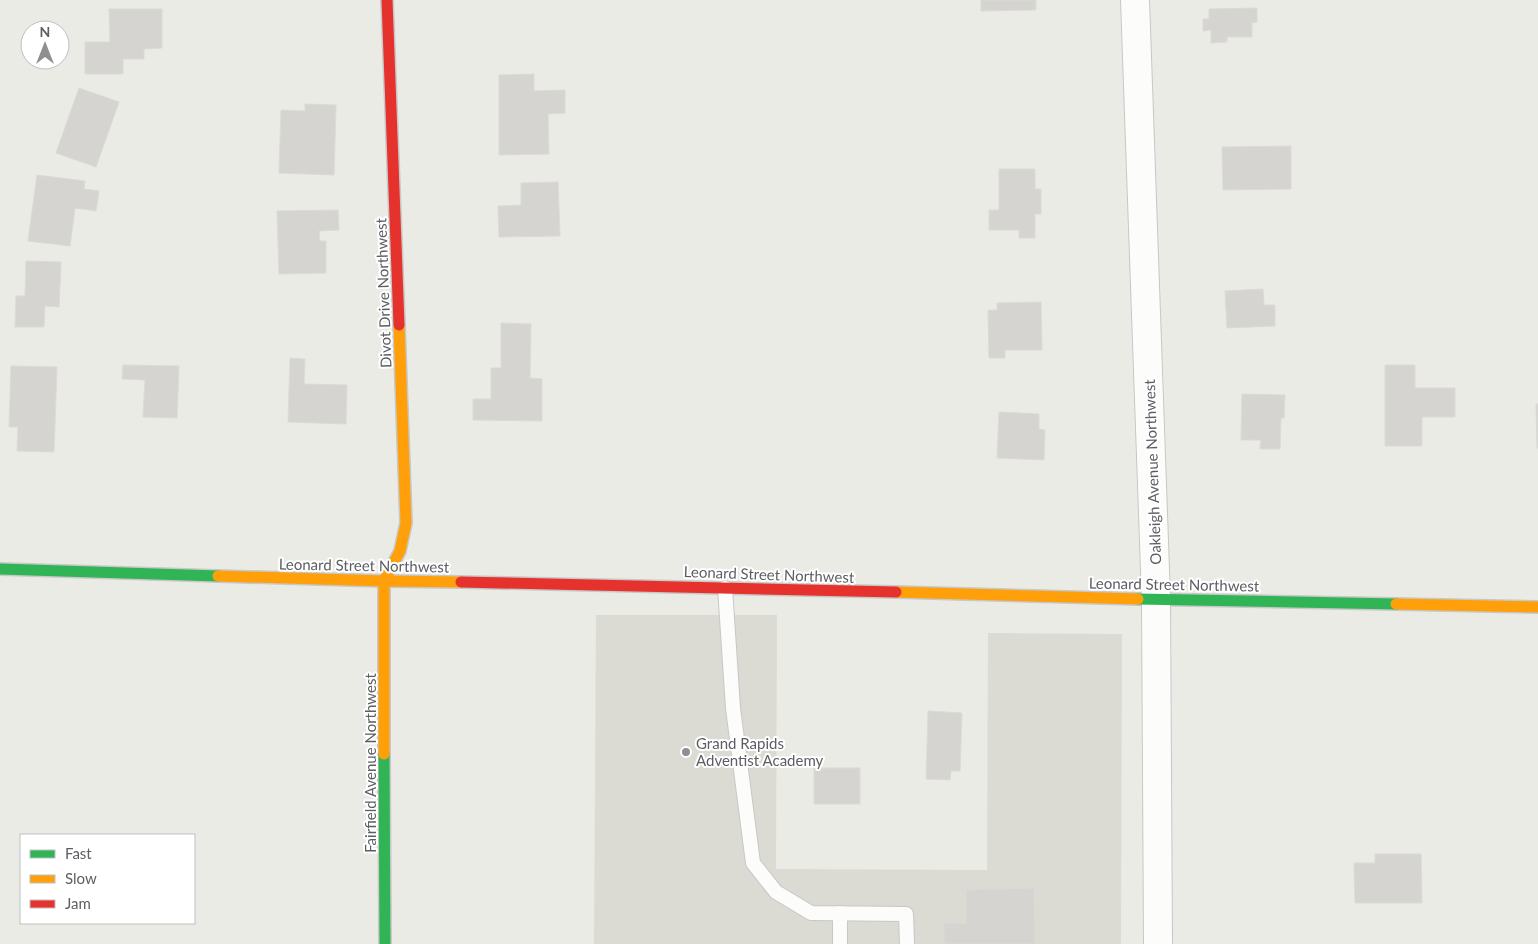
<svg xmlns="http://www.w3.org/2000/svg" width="1538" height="944" font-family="Lato,sans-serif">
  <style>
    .education { fill: #dbdbd4 }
    .building { fill: #d5d4d1; stroke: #dadad6 }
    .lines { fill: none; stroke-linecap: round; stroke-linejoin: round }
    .lane-casing { stroke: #c7c7c7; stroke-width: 16 }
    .street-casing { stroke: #c7c7c7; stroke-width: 30 }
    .fast-casing { stroke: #c8c8c8; stroke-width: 14 }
    .slow-casing { stroke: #c8c8c8; stroke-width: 14 }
    .jam-casing { stroke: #c8c8c8; stroke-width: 14 }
    .lane { stroke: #fcfcfb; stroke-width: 14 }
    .street { stroke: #fcfcfb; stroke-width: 28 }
    .fast { stroke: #30b455; stroke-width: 11 }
    .slow { stroke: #ff9f0a; stroke-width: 11 }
    .jam { stroke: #e5322d; stroke-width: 11 }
    .poi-dot { fill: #8e8f91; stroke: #fff; stroke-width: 2 }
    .labels { text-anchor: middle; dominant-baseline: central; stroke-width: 4; stroke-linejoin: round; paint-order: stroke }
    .street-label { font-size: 15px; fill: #5c5e63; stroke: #fff }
    .poi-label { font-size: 15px; fill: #5c5e63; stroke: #fff; text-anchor: start }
  </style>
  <rect width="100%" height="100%" fill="#ebebe6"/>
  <!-- education -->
  <polygon class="education" points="596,615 777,615 776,869 987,870 988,633 1122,634 1121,944 594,944"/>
  <!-- building -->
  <g class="building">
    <polygon points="981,0 1036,0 1036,10 981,11"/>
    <polygon points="1257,8 1257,22 1252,23 1252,37 1227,37 1227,42 1211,43 1211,30 1203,31 1203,19 1209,19 1209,9"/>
    <polygon points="109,9 162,9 162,48 144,49 144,59 123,59 123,74 85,74 85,42 110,42"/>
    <polygon points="534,74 534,91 565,90 565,113 548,114 549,154 499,155 499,75"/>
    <polygon points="79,88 119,102 96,167 56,153"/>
    <polygon points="305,104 336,105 334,175 279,173 281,110 305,111"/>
    <polygon points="1291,146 1291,189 1223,190 1222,147"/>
    <polygon points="999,169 1035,169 1035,189 1041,189 1041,214 1035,214 1035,238 1019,238 1019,230 989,230 989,210 999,210"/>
    <polygon points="37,175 85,181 84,189 99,191 96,211 75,208 70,246 28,241"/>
    <polygon points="558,182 560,236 499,237 498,206 521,205 521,183"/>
    <polygon points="338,210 339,230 319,231 320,241 326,241 326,273 279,274 277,211"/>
    <polygon points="26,261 61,262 59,307 45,306 44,327 15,327 16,296 25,296"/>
    <polygon points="1263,289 1264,305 1275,305 1275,326 1227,328 1225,291"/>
    <polygon points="1041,302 1042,350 1005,350 1005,358 989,358 988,310 997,310 997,303"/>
    <polygon points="501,323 531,324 530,378 542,379 542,421 473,420 473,399 491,399 491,368 501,368"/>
    <polygon points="290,358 305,359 304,384 347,385 346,424 288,422"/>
    <polygon points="123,365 179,366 177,418 143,417 145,380 122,379"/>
    <polygon points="1385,365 1415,365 1415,388 1455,388 1455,417 1422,417 1422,446 1385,446"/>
    <polygon points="11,366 57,367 54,452 17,451 18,427 9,427"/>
    <polygon points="1242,394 1285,395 1284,418 1281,418 1280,449 1260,449 1261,440 1241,440"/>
    <polygon points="1536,404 1538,404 1538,448 1537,448"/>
    <polygon points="999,412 1039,414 1039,429 1045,430 1044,460 997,458"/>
    <polygon points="928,711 962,713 960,771 951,771 950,780 926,779"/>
    <rect x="814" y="768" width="46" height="36"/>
    <polygon points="1375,854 1421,854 1422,903 1355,903 1354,863 1375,863"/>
    <polygon points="1034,888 1035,944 944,944 944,923 966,923 966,890"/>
  </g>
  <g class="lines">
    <defs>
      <g id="lane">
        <polyline points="725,588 733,708 753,863 776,892 811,913 906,914 907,944"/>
        <polyline points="840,913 840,944"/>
      </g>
      <polyline id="street" points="1135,0 1156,599 1158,944"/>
      <g id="fast">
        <polyline points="0,569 218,576"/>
        <polyline points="1138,599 1396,604"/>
        <polyline points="384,754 385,944"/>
      </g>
      <g id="slow">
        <polyline points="218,576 384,581 461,582"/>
        <polyline points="896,592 1138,599"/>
        <polyline points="1396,604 1538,607"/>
        <polyline points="384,754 384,581 400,551 406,523 399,325"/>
      </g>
      <g id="jam">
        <polyline points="387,0 399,325"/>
        <polyline points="461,582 896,592"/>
      </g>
    </defs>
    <!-- lane casing -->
    <use href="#lane" class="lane-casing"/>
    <!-- street casing -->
    <use href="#street" class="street-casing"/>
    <!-- fast casing -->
    <use href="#fast" class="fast-casing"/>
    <!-- slow casing -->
    <use href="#slow" class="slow-casing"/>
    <!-- jam casing -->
    <use href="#jam" class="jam-casing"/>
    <!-- lane -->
    <use href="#lane" class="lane"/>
    <!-- street -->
    <use href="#street" class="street"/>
    <!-- fast -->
    <use href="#fast" class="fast"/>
    <!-- slow -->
    <use href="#slow" class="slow"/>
    <!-- jam -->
    <use href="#jam" class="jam"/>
  </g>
  <!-- markers -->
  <circle class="poi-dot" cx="686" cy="752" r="5"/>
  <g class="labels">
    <!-- street labels -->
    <g class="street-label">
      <text transform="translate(383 293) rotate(-92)">Divot Drive Northwest</text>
      <text transform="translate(1152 472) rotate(-92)">Oakleigh Avenue Northwest</text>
      <text transform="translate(364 565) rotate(1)">Leonard Street Northwest</text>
      <text transform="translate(769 574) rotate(2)">Leonard Street Northwest</text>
      <text transform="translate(1174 584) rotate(1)">Leonard Street Northwest</text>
      <text transform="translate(370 763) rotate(-90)">Fairfield Avenue Northwest</text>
    </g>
    <!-- poi labels -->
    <g class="poi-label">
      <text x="696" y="743">Grand Rapids<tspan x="696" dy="17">Adventist Academy</tspan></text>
    </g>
  </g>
  <!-- legend -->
  <rect x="20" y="834" width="175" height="90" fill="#ffffff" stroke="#bebfc1"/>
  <rect x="30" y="850" width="25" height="8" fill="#30b455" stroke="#bebfc1"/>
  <text x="65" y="859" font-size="15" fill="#5c5e63">Fast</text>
  <rect x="30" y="875" width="25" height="8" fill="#ff9f0a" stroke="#bebfc1"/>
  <text x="65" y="884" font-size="15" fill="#5c5e63">Slow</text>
  <rect x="30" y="900" width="25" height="8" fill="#e5322d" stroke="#bebfc1"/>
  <text x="65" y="909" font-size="15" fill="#5c5e63">Jam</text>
  <!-- north arrow -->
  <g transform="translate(45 45)"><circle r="24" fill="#ffffff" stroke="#bebfc1"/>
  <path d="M0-4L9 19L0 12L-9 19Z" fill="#8e8f91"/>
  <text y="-8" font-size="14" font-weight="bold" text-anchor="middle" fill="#5c5e63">N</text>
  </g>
</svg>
